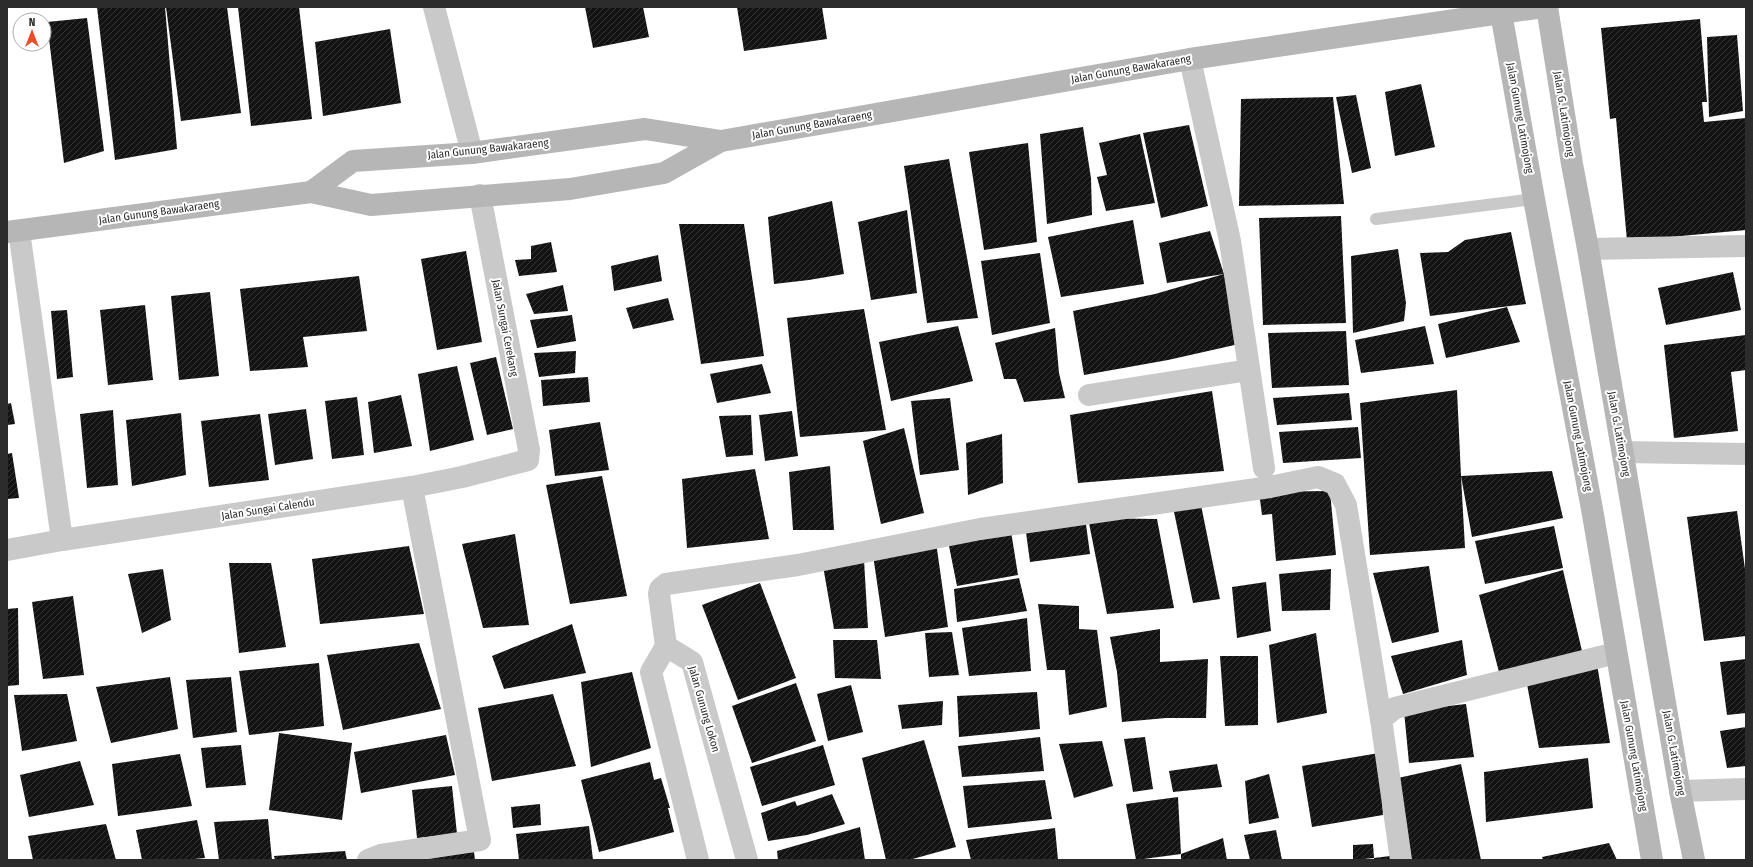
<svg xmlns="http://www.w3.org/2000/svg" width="1753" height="867" font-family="'Fira Sans Condensed',sans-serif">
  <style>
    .building { fill: url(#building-hatch) }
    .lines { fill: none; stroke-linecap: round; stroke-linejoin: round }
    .service { stroke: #c9c9c9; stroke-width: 12 }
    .minor { stroke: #c9c9c9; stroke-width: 22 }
    .secondary { stroke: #b6b6b6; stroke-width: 22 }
    .labels { text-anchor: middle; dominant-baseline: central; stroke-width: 4; stroke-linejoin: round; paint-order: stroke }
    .street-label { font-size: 11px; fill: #2c2c2c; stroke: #fff }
  </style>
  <defs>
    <pattern id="building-hatch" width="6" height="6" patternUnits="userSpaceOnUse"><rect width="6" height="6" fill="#131313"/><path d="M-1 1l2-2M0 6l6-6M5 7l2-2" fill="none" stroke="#363636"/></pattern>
  </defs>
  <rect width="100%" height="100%" fill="#fff"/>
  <!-- building -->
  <g class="building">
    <polygon points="97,7 165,7 177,149 115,160"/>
    <polygon points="166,7 227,7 241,113 181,121"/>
    <polygon points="238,7 299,7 312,119 251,126"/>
    <polygon points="585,7 643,7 649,37 593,48"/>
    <polygon points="737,7 822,7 827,39 744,51"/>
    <polygon points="87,18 104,151 64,163 47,22"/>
    <polygon points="1700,19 1707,102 1702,102 1704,122 1746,118 1746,230 1627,241 1616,118 1610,119 1601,28"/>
    <polygon points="390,29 401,103 323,116 315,42"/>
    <polygon points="1737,35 1743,111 1709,117 1707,37"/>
    <polygon points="1421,84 1435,147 1395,156 1385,92"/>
    <polygon points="1356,95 1371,168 1352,173 1336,97"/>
    <polygon points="1333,97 1344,204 1239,206 1241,99"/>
    <polygon points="1189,125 1208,206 1161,218 1143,133"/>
    <polygon points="1083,127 1091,178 1092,215 1047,224 1040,134"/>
    <polygon points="1140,134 1155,203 1106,211 1097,177 1107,175 1099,143"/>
    <polygon points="1028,143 1037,242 984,250 969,152"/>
    <polygon points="949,159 978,318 927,323 904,166"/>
    <polygon points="832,201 844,274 809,280 774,284 768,217"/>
    <polygon points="907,210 917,293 871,300 858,222"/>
    <polygon points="1341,216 1346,323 1263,325 1259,218"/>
    <polygon points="1133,220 1144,284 1061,297 1048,237"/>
    <polygon points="679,224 744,224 764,356 701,364"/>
    <polygon points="1210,231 1224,274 1167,283 1159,243"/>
    <polygon points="1511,232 1526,304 1430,316 1420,253 1448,252 1465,240"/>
    <polygon points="551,242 557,272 519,276 515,260 531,259 531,246"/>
    <polygon points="1398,249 1406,303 1404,321 1353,333 1351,256"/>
    <polygon points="466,251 482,342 437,350 421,259"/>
    <polygon points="1040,253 1050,323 992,335 981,261"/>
    <polygon points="658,255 662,281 614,291 611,266"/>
    <polygon points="1733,272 1741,310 1666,325 1658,288"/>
    <polygon points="1224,274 1239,344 1168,360 1084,375 1073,311 1155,294"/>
    <polygon points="359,276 367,331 303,337 308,367 250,371 240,289"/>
    <polygon points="563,285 568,311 534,314 526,294"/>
    <polygon points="210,292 219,376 179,380 171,296"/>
    <polygon points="668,298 674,320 633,329 626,308"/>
    <polygon points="145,305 153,380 108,385 100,310"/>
    <polygon points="1507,307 1520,342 1446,358 1438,324"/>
    <polygon points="864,309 886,430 800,437 787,318"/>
    <polygon points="67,310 73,377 57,379 51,311"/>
    <polygon points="572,315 576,341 537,348 530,320"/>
    <polygon points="958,326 973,381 891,401 879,342"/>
    <polygon points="1425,326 1434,364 1361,373 1355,340"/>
    <polygon points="1055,328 1059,373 1065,398 1024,402 1016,379 1004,379 995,343"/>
    <polygon points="1346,331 1349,385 1272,388 1268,333"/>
    <polygon points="1746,335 1746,370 1731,372 1738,431 1674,438 1664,345"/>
    <polygon points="576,351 575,373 539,377 534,353"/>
    <polygon points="496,357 513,429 487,435 470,363"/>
    <polygon points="762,364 771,393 717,403 710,374"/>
    <polygon points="457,366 474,440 430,451 418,374"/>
    <polygon points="588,377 590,402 543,406 541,380"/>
    <polygon points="1457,390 1461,476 1552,471 1563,518 1472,537 1461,476 1465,548 1370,555 1360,403"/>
    <polygon points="1212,391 1224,471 1078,483 1070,415"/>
    <polygon points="1349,393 1352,420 1277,425 1273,398"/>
    <polygon points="401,395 412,446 374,453 368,402"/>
    <polygon points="357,397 364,455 332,459 325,401"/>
    <polygon points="950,398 959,470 920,475 911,401"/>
    <polygon points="11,403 15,424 7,425 7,404"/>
    <polygon points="306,409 313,459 275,465 268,414"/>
    <polygon points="113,410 118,485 87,488 80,414"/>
    <polygon points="792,411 798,456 765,461 759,415"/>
    <polygon points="181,413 186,475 132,486 126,420"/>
    <polygon points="260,414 269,480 209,487 201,421"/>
    <polygon points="751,415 753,455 726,457 719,416"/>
    <polygon points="600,422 609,470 555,476 549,430"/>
    <polygon points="1358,427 1361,458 1283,463 1279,432"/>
    <polygon points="904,428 924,513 881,524 863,441"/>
    <polygon points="1002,434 1003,483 968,495 966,443"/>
    <polygon points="12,453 19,498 7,499 7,454"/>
    <polygon points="830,466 834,530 793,530 789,472"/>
    <polygon points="755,469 769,539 687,548 682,479"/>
    <polygon points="602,476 627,596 570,604 546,485"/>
    <polygon points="1330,491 1336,555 1276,561 1272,514 1262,515 1259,492"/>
    <polygon points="1200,500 1220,599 1193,603 1173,507"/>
    <polygon points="1737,511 1746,576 1746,636 1704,641 1687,517"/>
    <polygon points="1085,517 1090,554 1030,562 1025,525"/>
    <polygon points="1088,518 1157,519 1174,608 1107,614"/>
    <polygon points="1010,525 1018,575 957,586 948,541"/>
    <polygon points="1554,526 1563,568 1485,584 1475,541"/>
    <polygon points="515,534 529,625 483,628 462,544"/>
    <polygon points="936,542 948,627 885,637 873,555"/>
    <polygon points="409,546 424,614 320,624 312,559"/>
    <polygon points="864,560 868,628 834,629 823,566"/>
    <polygon points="229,563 271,563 286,647 239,653"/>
    <polygon points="1429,566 1439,632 1392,643 1373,573"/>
    <polygon points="163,569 171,620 142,633 128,574"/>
    <polygon points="1331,569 1330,610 1282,611 1279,574"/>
    <polygon points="1563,570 1582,651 1500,676 1479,595"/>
    <polygon points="1019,578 1027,611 957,622 954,589"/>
    <polygon points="1266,582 1271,631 1237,638 1232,587"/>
    <polygon points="760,583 796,678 738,700 702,605"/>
    <polygon points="73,596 84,675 43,679 32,602"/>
    <polygon points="1038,604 1079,606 1079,629 1097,630 1107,707 1069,715 1065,670 1047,670"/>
    <polygon points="18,608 19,685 7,686 7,609"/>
    <polygon points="1027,618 1031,671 969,676 962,628"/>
    <polygon points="572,624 586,673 504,689 492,656"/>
    <polygon points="1160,629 1160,662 1208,659 1206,718 1166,718 1122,722 1117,672 1110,637"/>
    <polygon points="952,632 959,675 929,677 925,633"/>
    <polygon points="1316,633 1327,713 1277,723 1269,645"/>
    <polygon points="833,640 877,640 881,679 835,678"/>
    <polygon points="1462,640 1467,675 1403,694 1391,656"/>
    <polygon points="419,643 441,709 343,730 327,655"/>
    <polygon points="1220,656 1258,656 1258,725 1225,726"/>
    <polygon points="1746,659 1746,713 1727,715 1720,662"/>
    <polygon points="319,663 324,726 249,735 239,671"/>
    <polygon points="1597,664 1610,743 1539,748 1526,679"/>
    <polygon points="632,672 651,748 591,767 581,682"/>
    <polygon points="170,677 178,729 111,743 96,687"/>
    <polygon points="231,677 237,732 193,738 186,680"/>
    <polygon points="796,683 816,741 752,763 732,706"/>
    <polygon points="851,685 863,732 828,741 817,694"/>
    <polygon points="1037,692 1040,729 959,737 957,696"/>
    <polygon points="67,694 77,741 22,751 14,695"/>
    <polygon points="553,694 576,766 492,781 478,708"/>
    <polygon points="943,701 942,725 902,729 898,705"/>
    <polygon points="1466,704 1474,757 1409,763 1404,711"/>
    <polygon points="1746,727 1746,766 1727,768 1720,731"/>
    <polygon points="279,733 352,743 342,820 269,810"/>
    <polygon points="446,735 455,775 361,793 354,752"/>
    <polygon points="1040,737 1044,771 962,777 958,746"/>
    <polygon points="1145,737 1153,789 1133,792 1124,739"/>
    <polygon points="924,740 956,847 909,860 886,860 862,758"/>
    <polygon points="1102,741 1113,786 1074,798 1059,744"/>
    <polygon points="241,745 246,785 206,788 201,748"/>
    <polygon points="823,745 835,785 762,806 750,767"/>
    <polygon points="1379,753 1383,815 1312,827 1302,766"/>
    <polygon points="180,754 192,806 118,816 112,764"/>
    <polygon points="1588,758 1593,808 1486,822 1484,772"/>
    <polygon points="80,761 94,805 29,817 20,775"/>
    <polygon points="650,762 654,780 661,778 670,808 668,808 674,832 599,852 581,780"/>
    <polygon points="1217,764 1222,787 1173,792 1169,771"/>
    <polygon points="1461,764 1481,860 1411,860 1398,778"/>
    <polygon points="1269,774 1279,818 1249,824 1245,781"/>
    <polygon points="1045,780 1052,819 968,828 963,786"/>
    <polygon points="452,786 457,834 417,838 412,790"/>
    <polygon points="832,794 845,824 807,835 768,841 761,813 795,801 797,806"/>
    <polygon points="1178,797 1181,854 1136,860 1126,804"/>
    <polygon points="540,804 541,825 513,828 511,807"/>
    <polygon points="268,819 272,860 219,860 214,822"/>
    <polygon points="197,820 205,858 183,860 142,860 136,830"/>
    <polygon points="106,824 116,860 33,860 28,836"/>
    <polygon points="589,826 593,860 519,860 516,834"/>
    <polygon points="860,827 865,860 778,860 777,851"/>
    <polygon points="1055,828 1058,860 971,860 966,840"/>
    <polygon points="1276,830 1282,860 1250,860 1244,835"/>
    <polygon points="1223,838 1227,860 1181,860 1181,854"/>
    <polygon points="1609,843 1617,860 1543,860 1542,857"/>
    <polygon points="1373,844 1374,858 1353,860 1353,845"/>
    <polygon points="345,851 347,860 275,860 274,856"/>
    <polygon points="474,852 475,860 407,860 407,859"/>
    <polygon points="1390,856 1390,860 1374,860 1374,858"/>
  </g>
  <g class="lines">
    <!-- service -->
    <polyline class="service" points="1376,219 1534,199"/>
    <!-- minor -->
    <g class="minor">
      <polyline points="434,7 472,153"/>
      <polyline points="1190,59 1230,241 1264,468"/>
      <polyline points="19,231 62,540"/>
      <polyline points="1588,249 1746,246"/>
      <polyline points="1089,395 1249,370"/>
      <polyline points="1623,452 1746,454"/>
      <polyline points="7,550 62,540 412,487 462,477 528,460 529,450 480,195"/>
      <polyline points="666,646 659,594 660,589 666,584 798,565 980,529 1270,487 1318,477 1335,484 1346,505 1381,719 1401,860"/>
      <polyline points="666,646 692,662 747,860"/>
      <polyline points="666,646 651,672 698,860"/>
      <polyline points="1381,719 1395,708 1616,653"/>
      <polyline points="1680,791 1746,789"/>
      <polyline points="368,860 381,855 480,840 412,487"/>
    </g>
    <!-- secondary -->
    <g class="secondary">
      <polyline points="1500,7 1534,199 1592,509 1652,860"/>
      <polyline points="1547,7 1572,164 1588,249 1680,791 1694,860"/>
      <polyline points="311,192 353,161 472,153 645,129 721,141"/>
      <polyline points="7,232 311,192 371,205 570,189 664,173 721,141 1190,59 1543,7"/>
    </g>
  </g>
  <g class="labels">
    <!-- street labels -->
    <g class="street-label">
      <text transform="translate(1131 69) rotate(-10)">Jalan Gunung Bawakaraeng</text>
      <text transform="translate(1564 114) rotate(81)">Jalan G. Latimojong</text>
      <text transform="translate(1520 118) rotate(80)">Jalan Gunung Latimojong</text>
      <text transform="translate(812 125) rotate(-10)">Jalan Gunung Bawakaraeng</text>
      <text transform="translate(488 149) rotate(-6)">Jalan Gunung Bawakaraeng</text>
      <text transform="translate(159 212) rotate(-8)">Jalan Gunung Bawakaraeng</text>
      <text transform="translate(505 328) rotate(79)">Jalan Sungai Cerekang</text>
      <text transform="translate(1619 434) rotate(80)">Jalan G. Latimojong</text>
      <text transform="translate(1578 436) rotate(79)">Jalan Gunung Latimojong</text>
      <text transform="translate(268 509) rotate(-9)">Jalan Sungai Calendu</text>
      <text transform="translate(704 709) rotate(74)">Jalan Gunung Lokon</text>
      <text transform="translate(1674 753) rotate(80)">Jalan G. Latimojong</text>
      <text transform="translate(1634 756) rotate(80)">Jalan Gunung Latimojong</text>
    </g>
  </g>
  <!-- border -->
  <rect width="1753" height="867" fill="none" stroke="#2c2c2c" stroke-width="16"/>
  <!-- north arrow -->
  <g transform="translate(32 32)"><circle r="19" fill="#ffffff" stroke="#ababab"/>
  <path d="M0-3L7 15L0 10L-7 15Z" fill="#ea4d27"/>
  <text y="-6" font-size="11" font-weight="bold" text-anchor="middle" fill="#2c2c2c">N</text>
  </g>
</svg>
